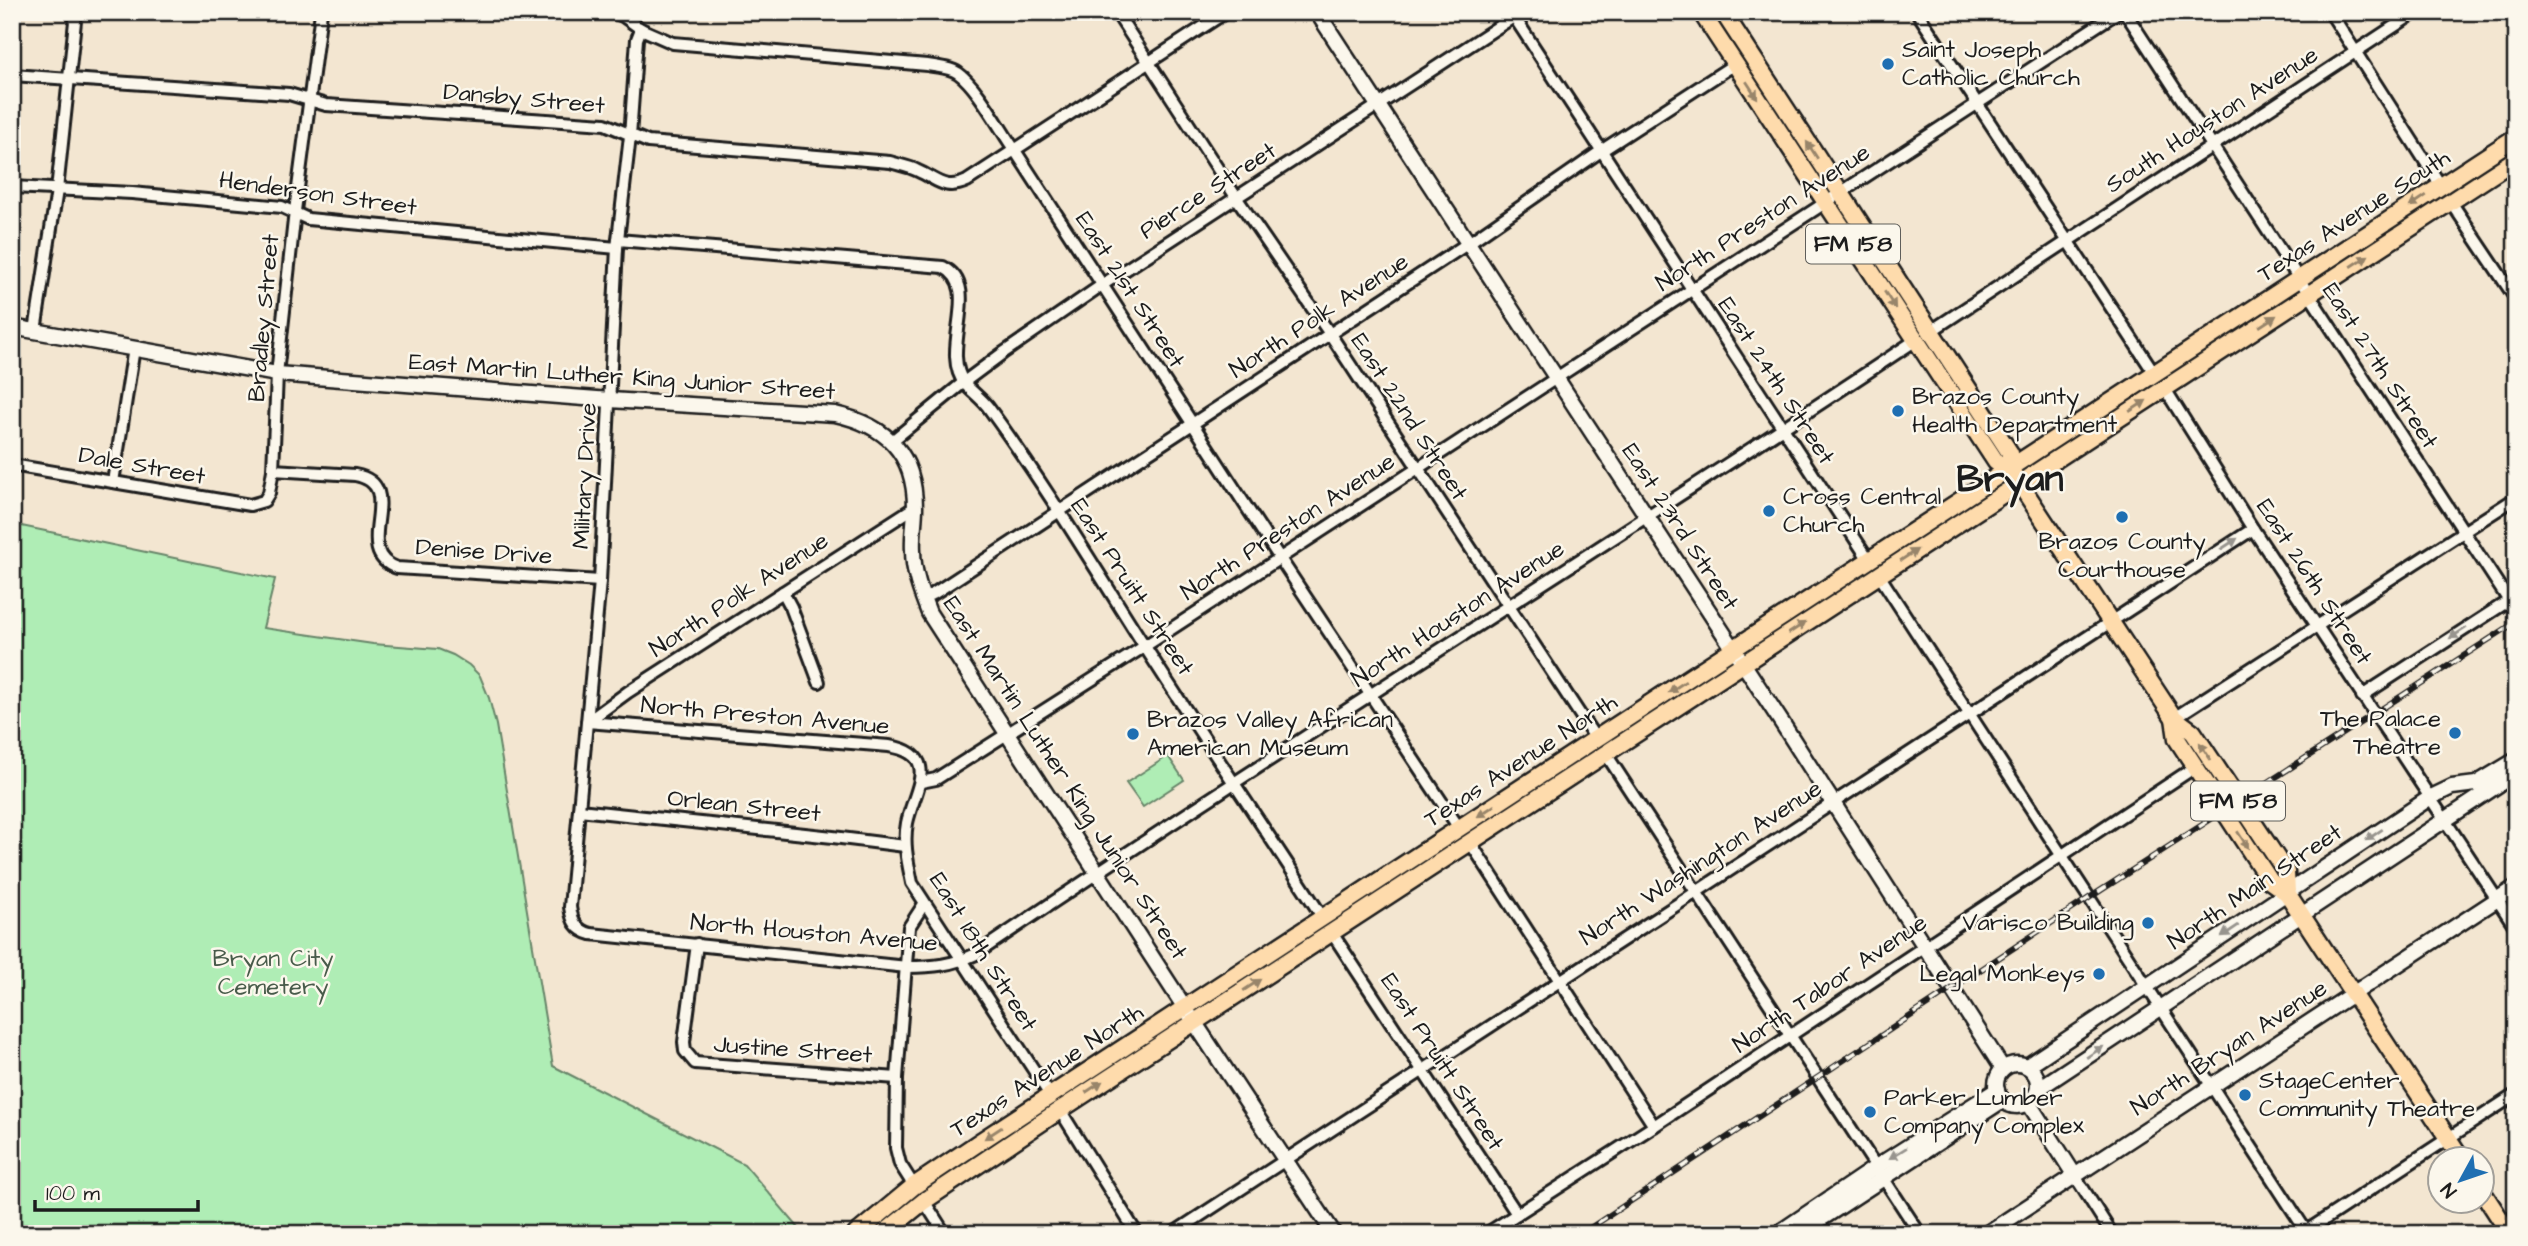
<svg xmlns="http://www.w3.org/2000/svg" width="2528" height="1246" font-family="'Architects Daughter',sans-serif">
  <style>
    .green { fill: #afedb5; stroke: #668468; stroke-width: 2 }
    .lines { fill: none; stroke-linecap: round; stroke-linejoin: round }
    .street-casing { stroke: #1c1c1c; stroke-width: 16 }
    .secondary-casing { stroke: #1c1c1c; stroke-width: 19 }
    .primary-casing { stroke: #1c1c1c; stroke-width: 21 }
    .street { stroke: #fbf7ec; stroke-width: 10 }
    .secondary { stroke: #fbf7ec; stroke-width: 14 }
    .primary { stroke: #fedbac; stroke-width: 16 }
    .rail-casing { stroke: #1c1c1c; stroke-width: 6 }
    .rail { stroke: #fbf7ec; stroke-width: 3.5; stroke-dasharray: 10; stroke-linecap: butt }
    .oneway { fill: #98856b }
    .oneway2 { fill: #97948e }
    .poi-dot { fill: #1f6fb2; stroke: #fbf7ec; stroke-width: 2.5 }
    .labels { text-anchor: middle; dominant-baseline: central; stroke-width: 5; stroke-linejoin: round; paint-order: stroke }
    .shield { fill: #fbf7ec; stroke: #5f5e5a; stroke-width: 2 }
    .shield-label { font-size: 23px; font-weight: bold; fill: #1c1c1c }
    .poi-label { font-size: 24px; fill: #1c1c1c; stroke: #fbf7ec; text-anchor: start }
    .street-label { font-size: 24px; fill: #1c1c1c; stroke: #fbf7ec }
    .park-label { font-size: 24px; fill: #485b4a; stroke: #fbf7ec }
    .town-label { font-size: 38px; font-weight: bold; fill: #1c1c1c; stroke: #fbf7ec }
  </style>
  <rect width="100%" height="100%" fill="#f3e6d1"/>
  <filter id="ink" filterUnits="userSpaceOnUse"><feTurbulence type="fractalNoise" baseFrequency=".0143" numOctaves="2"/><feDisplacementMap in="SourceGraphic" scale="14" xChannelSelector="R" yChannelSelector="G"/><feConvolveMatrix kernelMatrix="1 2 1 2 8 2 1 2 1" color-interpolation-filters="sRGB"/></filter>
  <g filter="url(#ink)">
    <!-- green -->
    <g class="green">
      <polygon points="12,524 275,579 263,628 373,644 438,649 453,655 469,665 480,676 489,698 496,725 553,1066 744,1164 804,1234 12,1234"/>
      <polygon points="1168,756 1184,780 1143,807 1126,783"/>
    </g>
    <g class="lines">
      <defs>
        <g id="street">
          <path d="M 613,12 L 623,16 L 641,29 L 673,43 L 927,65 C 937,67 950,67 958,73 C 977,86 1000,129 1014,149 L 1279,557 L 1459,828"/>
          <polyline points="1116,12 1236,197 1330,334 1596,739"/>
          <polyline points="1511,12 1869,560"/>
          <polyline points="1917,12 2155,374"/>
          <polyline points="2125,12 2509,601"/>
          <polyline points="2330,12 2441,186"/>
          <path d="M 641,29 L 637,39 L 630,136 L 617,248 L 600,581 L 570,907 C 572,921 576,930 591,934 L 907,967 C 933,967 953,965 976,954 C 1286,744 1605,548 1916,340"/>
          <path d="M 12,75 L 289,94 L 326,105 L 605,124 L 648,142 L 890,162 C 899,165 909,166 918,171 C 938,180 945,191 967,181 L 1226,12"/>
          <polyline points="12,187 132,193 282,207 308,219 617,248"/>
          <polyline points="2451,202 2516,299"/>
          <path d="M 618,240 L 943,267 C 984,287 938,350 965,384 C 972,392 981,398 988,407 C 1043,482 1092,563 1142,642 C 1201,735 1263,826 1323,918"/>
          <polyline points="35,331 57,190 76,12"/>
          <polyline points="1931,331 2416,12"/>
          <polyline points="2165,389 2253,529 2516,928"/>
          <polyline points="892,441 964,382 1003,353 1102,285 1521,12"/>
          <polyline points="12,465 250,505 264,501 269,493 273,470 277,374 295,211 321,12"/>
          <path d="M 273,470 L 355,475 C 410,485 348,551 397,568 L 600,581"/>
          <polyline points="113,482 134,348"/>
          <polyline points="1879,575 2308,1234"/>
          <polyline points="783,592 791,607 819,682"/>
          <polyline points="923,597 933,594 1467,244 1601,151 1735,64"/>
          <polyline points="2362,696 2516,596"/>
          <polyline points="2174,718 2516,498"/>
          <path d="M 587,722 L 889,746 C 942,755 914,790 907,823 C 903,844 908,863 912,883 L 1050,1095"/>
          <polyline points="587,722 628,692 915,507"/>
          <polyline points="1606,754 1920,1234"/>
          <polyline points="921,782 936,779 1145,646 2118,12"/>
          <polyline points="579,810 833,837 905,846"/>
          <polyline points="1470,842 1654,1126"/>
          <polyline points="1332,933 1517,1214"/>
          <polyline points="697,944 684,1042 685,1051 695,1063 897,1078"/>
          <polyline points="1060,1110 1137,1234"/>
          <polyline points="2075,1176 2112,1234"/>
          <polyline points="914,1186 900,1164 896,1148 897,1078 909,927 924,904"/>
          <polyline points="924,1201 945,1234"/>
          <polyline points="1172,1234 2253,529"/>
          <polyline points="1486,1234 1654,1126 2195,767"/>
          <polyline points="2302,1234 2516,1094"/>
        </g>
        <g id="secondary">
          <polyline points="1317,12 1784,726 2003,1069"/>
          <path d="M 12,327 L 277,374 L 610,400 L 835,414 C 885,425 915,452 915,507 C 915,521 912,536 913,550 C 913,572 921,593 929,613 L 1185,1008 L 1334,1234"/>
          <circle cx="2017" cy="1085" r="21"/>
          <polyline points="2027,1066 2431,797 2452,787 2476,784 2516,760"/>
          <polyline points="2038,1089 2516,773"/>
          <polyline points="2028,1102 2075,1176"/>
          <polyline points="1777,1234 1876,1167 1997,1090"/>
          <polyline points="1798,1234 2003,1100"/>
          <polyline points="1986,1234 2516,887"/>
        </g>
        <g id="primary">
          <polyline points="1701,12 1996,462 2010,469 2174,718 2193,732 2286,872 2287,893"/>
          <polyline points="1723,12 2010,453 2010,469"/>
          <polyline points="2174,718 2177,739 2270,881 2287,893 2461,1158"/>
          <polyline points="2482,1191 2510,1234"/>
          <polyline points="856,1234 914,1186 981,1141 2516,137"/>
          <polyline points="883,1234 924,1201 1060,1110 2516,159"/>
        </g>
      </defs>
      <!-- street casing -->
      <use href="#street" class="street-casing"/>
      <!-- secondary casing -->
      <use href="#secondary" class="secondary-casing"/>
      <!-- primary casing -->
      <use href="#primary" class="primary-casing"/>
      <!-- street -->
      <use href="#street" class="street"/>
      <!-- secondary -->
      <use href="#secondary" class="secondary"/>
      <!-- primary -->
      <use href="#primary" class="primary"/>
      <defs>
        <polyline id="rail" points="1581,1234 2089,898 2516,622"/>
      </defs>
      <!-- rail casing -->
      <use href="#rail" class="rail-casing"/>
      <!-- rail -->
      <use href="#rail" class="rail"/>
    </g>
    <!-- one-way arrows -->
    <defs><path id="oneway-solid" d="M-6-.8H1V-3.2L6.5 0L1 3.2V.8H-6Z" transform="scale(1.75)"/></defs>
    <g class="oneway">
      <use href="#oneway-solid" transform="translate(1752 90) rotate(57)"/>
      <use href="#oneway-solid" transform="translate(1812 150) rotate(-123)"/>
      <use href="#oneway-solid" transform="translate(2418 201) rotate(146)"/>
      <use href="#oneway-solid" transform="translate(2360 261) rotate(-33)"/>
      <use href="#oneway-solid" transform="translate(1890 300) rotate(57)"/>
      <use href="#oneway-solid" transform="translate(2268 321) rotate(-33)"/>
      <use href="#oneway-solid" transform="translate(2138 406) rotate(-33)"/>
      <use href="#oneway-solid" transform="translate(1909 555) rotate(-33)"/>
      <use href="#oneway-solid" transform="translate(1797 628) rotate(-33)"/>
      <use href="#oneway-solid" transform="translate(1677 687) rotate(147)"/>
      <use href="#oneway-solid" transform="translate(2205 751) rotate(-123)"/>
      <use href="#oneway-solid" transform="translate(1486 811) rotate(147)"/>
      <use href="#oneway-solid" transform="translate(2243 840) rotate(57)"/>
      <use href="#oneway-solid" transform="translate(1252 985) rotate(-33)"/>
      <use href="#oneway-solid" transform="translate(1094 1087) rotate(-33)"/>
      <use href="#oneway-solid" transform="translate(993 1133) rotate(147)"/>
    </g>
    <g class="oneway2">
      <use href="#oneway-solid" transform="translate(2229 544) rotate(-33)"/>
      <use href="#oneway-solid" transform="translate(2458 633) rotate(147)"/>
      <use href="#oneway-solid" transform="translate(2374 835) rotate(146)"/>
      <use href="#oneway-solid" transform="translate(2230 931) rotate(146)"/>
      <use href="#oneway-solid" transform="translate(2095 1052) rotate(-33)"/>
      <use href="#oneway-solid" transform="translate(1898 1153) rotate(148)"/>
    </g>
  </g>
  <!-- markers -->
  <g class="poi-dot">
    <circle cx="1888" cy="64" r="7"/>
    <circle cx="1898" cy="411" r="7"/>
    <circle cx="1769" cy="511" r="7"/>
    <circle cx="2122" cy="517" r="7"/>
    <circle cx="2455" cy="733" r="7"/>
    <circle cx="1133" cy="734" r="7"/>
    <circle cx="2148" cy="923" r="7"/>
    <circle cx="2099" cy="974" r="7"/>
    <circle cx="2245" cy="1095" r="7"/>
    <circle cx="1870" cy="1112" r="7"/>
  </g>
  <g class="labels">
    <!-- shield labels -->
    <g class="shield">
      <rect x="1806" y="224.5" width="94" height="39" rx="5"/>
      <rect x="2191" y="781.5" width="94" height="39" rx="5"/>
    </g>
    <g class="shield-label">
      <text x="1853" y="244">FM 158</text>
      <text x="2238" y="801">FM 158</text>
    </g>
    <!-- poi labels -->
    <g class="poi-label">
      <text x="1902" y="50">Saint Joseph<tspan x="1902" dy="28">Catholic Church</tspan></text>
      <text x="1912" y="397">Brazos County<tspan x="1912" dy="28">Health Department</tspan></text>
      <text x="1783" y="497">Cross Central<tspan x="1783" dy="28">Church</tspan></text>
      <text x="2122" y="542" text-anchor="middle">Brazos County<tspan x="2122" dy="28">Courthouse</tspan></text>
      <text x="2441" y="719" text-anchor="end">The Palace<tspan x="2441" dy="28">Theatre</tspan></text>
      <text x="1147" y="720">Brazos Valley African<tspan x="1147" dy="28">American Museum</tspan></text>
      <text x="2134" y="923" text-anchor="end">Varisco Building</text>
      <text x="2085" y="974" text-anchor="end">Legal Monkeys</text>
      <text x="2259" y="1081">StageCenter<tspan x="2259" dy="28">Community Theatre</tspan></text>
      <text x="1884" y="1098">Parker Lumber<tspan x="1884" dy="28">Company Complex</tspan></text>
    </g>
    <!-- street labels -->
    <g class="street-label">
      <text transform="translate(524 99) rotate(5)">Dansby Street</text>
      <text transform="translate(2212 120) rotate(-33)">South Houston Avenue</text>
      <text transform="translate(1208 191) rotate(-33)">Pierce Street</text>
      <text transform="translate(318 194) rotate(8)">Henderson Street</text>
      <text transform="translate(2354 216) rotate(-33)">Texas Avenue South</text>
      <text transform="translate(1763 218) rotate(-33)">North Preston Avenue</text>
      <text transform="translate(1130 290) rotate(57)">East 21st Street</text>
      <text transform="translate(1319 316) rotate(-33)">North Polk Avenue</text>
      <text transform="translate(264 318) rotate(-85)">Bradley Street</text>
      <text transform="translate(2380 366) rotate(57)">East 27th Street</text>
      <text transform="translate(622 377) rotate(4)">East Martin Luther King Junior Street</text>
      <text transform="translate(1776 381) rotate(57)">East 24th Street</text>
      <text transform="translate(1409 417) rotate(57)">East 22nd Street</text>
      <text transform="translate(142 466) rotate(10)">Dale Street</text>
      <text transform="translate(585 476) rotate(-87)">Military Drive</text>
      <text transform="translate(1288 527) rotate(-33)">North Preston Avenue</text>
      <text transform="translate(1680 527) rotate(57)">East 23rd Street</text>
      <text transform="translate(484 552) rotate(4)">Denise Drive</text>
      <text transform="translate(2314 582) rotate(57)">East 26th Street</text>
      <text transform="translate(1132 587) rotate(57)">East Pruitt Street</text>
      <text transform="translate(739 595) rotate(-33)">North Polk Avenue</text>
      <text transform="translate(1458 614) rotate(-33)">North Houston Avenue</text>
      <text transform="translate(765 716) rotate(5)">North Preston Avenue</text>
      <text transform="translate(1521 761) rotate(-33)">Texas Avenue North</text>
      <text transform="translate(1065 778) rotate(57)">East Martin Luther King Junior Street</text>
      <text transform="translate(744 806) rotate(6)">Orlean Street</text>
      <text transform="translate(1701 863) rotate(-33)">North Washington Avenue</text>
      <text transform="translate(2255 887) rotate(-34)">North Main Street</text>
      <text transform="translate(814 933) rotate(5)">North Houston Avenue</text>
      <text transform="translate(983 952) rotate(58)">East 18th Street</text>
      <text transform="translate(1830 984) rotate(-34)">North Tabor Avenue</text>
      <text transform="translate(2229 1048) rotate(-33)">North Bryan Avenue</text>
      <text transform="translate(793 1050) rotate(4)">Justine Street</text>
      <text transform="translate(1442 1062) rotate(57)">East Pruitt Street</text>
      <text transform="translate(1047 1071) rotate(-33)">Texas Avenue North</text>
    </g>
    <!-- park labels -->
    <g class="park-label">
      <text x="273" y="959">Bryan City<tspan x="273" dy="28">Cemetery</tspan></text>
    </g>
    <!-- town labels -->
    <g class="town-label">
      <text x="2010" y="480">Bryan</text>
    </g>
  </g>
  <!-- margin -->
  <rect width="2528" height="1246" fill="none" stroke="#fbf7ec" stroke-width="42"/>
  <rect x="21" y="21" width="2486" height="1204" fill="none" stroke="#1c1c1c" stroke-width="2.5" filter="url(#ink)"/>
  <!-- north arrow -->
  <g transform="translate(2461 1180) rotate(230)"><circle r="33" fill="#fbf7ec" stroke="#a29f99" stroke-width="2"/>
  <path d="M0-5L12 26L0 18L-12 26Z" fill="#1f6fb2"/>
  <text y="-10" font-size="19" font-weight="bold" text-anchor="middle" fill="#1c1c1c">N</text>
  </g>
  <!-- scale -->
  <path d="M35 1200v10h163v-10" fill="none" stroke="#1c1c1c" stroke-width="3.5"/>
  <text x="46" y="1200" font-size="21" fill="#1c1c1c" stroke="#fbf7ec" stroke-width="5" paint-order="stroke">100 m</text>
</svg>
